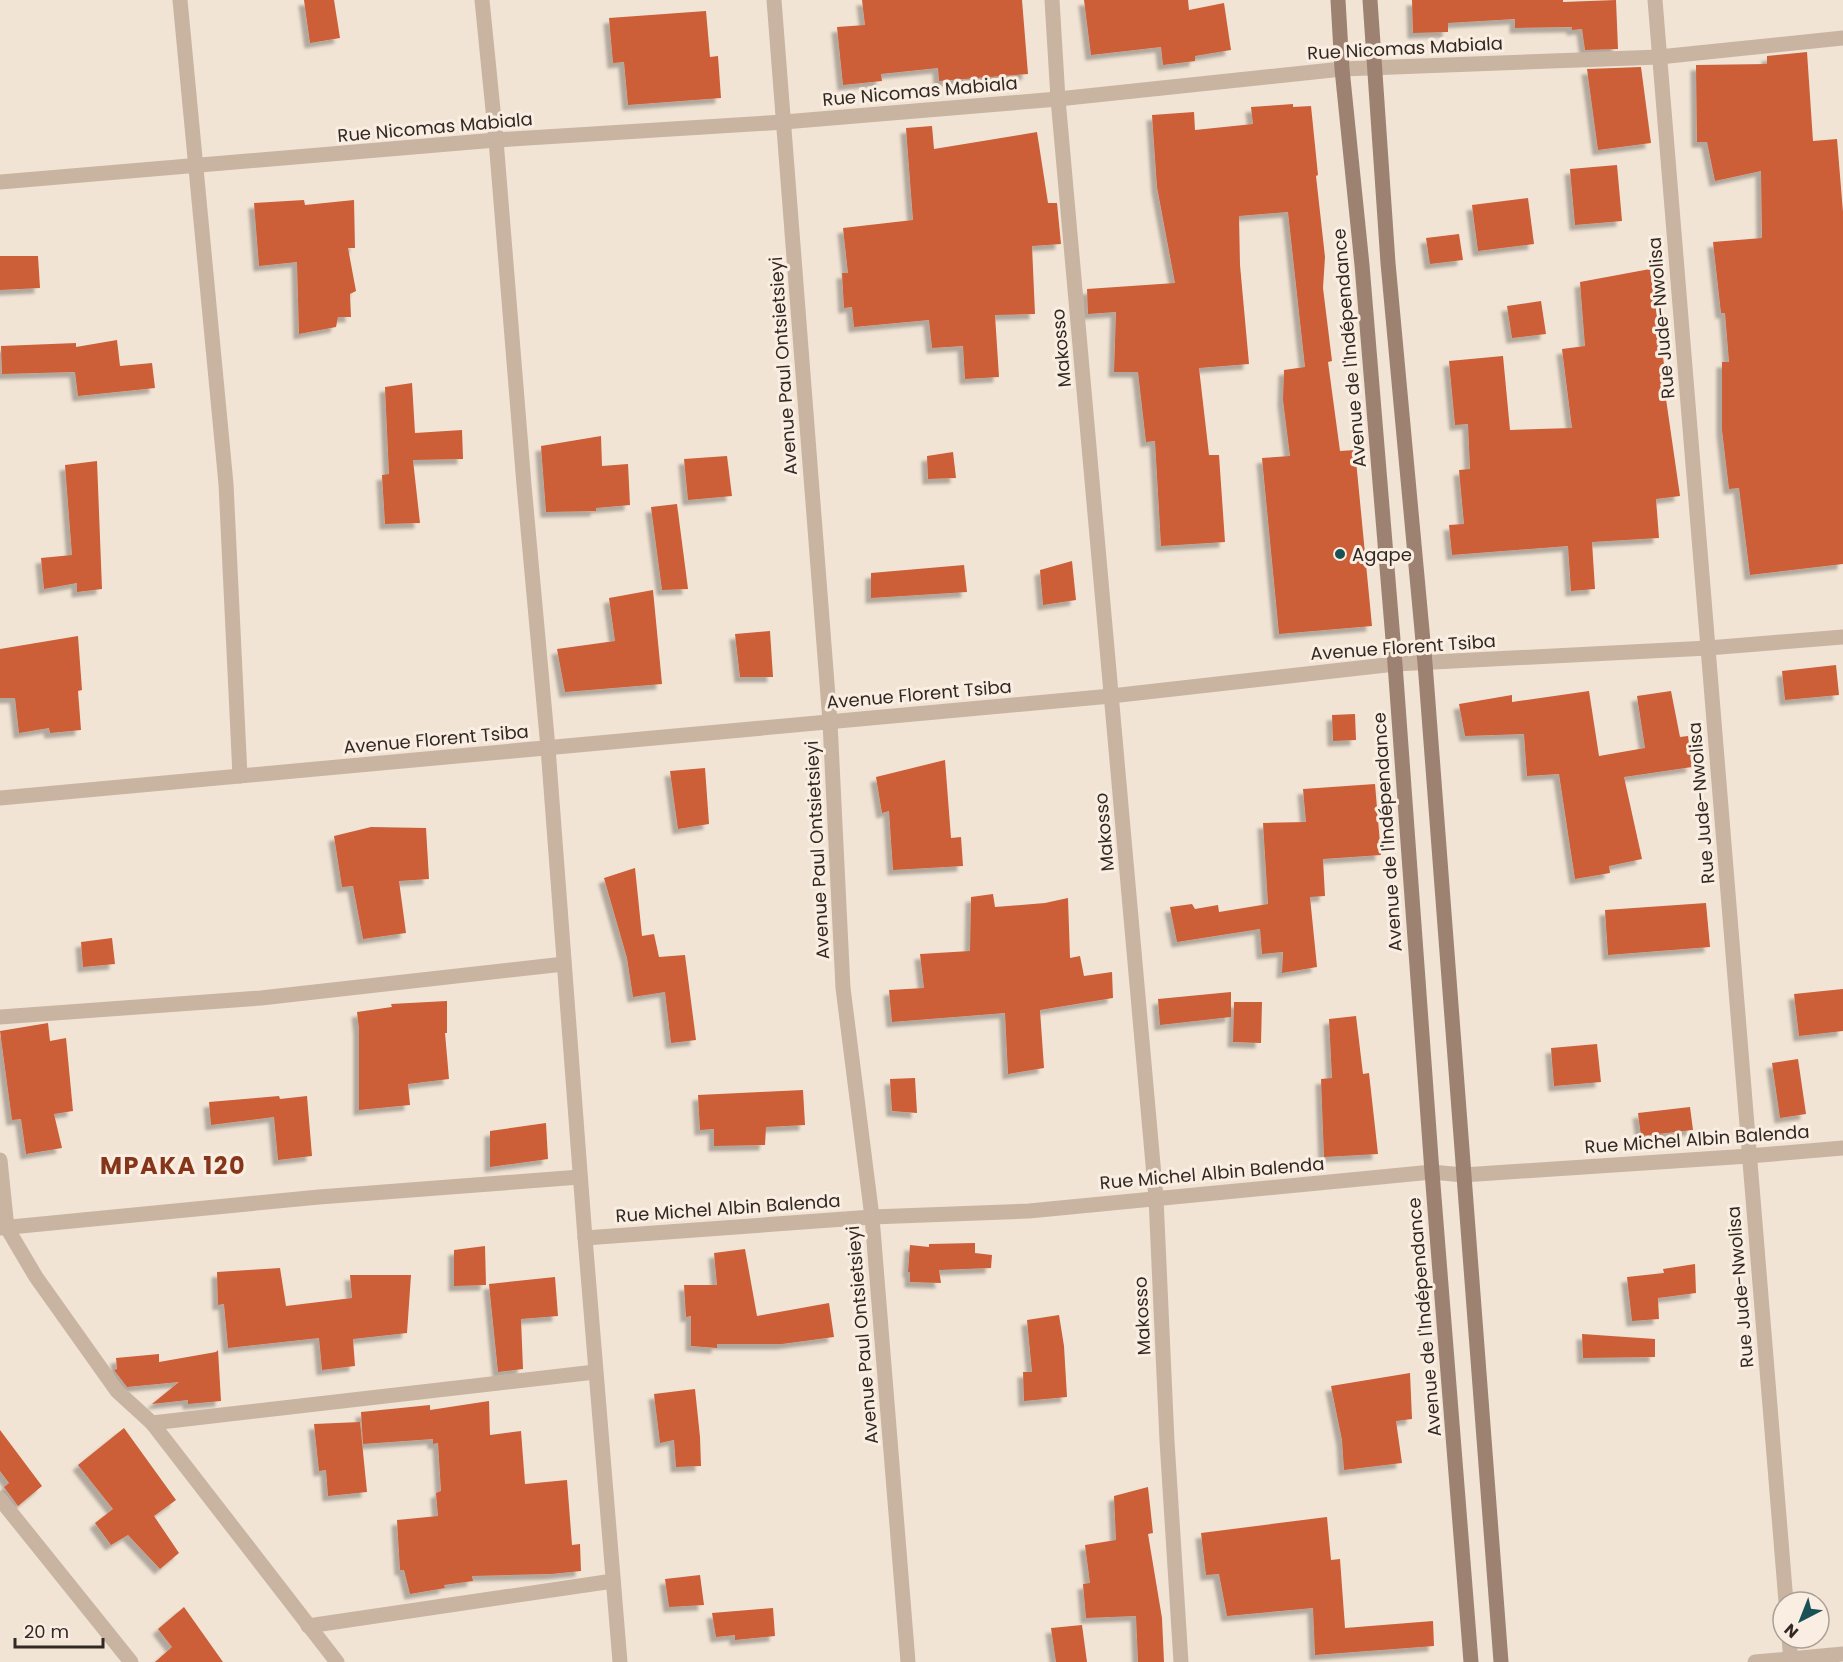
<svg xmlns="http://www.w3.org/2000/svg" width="1843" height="1662" font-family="Poppins,sans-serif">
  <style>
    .building { fill: #cc5e38; filter: url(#shadow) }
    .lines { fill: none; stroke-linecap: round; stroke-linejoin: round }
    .street { stroke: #c9b4a1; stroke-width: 15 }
    .secondary { stroke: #9d8272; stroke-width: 15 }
    .poi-dot { fill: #185156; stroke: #f9eee1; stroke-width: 2 }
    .labels { text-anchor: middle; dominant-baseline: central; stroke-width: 6; stroke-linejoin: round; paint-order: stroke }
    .street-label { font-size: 18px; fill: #332924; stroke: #f9eee1 }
    .poi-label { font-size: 18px; fill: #332924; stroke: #f9eee1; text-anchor: start }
    .district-label { font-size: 24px; font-weight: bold; letter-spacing: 1.5px; fill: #85351a; stroke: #f9eee1 }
  </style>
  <defs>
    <filter id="shadow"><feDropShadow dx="-5.5" dy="5.5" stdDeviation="1.5" flood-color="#0004"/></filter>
  </defs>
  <rect width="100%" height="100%" fill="#f1e4d5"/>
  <!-- building -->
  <g class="building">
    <polygon points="304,0 334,0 340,38 310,43"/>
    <polygon points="862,0 1022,0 1028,74 939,81 938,68 881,74 882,81 843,85 837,27 865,25"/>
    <polygon points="1084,0 1188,0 1189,10 1224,3 1231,50 1195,56 1195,61 1163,65 1161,47 1091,55"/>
    <polygon points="1412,0 1563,0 1563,2 1616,0 1618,49 1585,50 1582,29 1572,30 1572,27 1515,28 1515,19 1448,23 1448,32 1413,33"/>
    <polygon points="706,11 710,57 718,56 721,98 628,105 624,62 613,63 609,18"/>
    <polygon points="1807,52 1813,141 1837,139 1843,212 1843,564 1750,575 1739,488 1729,489 1722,430 1722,362 1729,362 1725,313 1721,313 1713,242 1762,238 1761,171 1715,181 1707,142 1697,142 1696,65 1767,64 1767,56"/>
    <polygon points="1641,67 1651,143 1598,150 1587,69"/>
    <polygon points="1293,104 1293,107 1311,106 1318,175 1316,176 1325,257 1323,288 1332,361 1328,362 1340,451 1355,450 1372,626 1279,634 1262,458 1290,456 1283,400 1284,370 1305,367 1288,212 1239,216 1240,265 1249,364 1199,368 1209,455 1219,455 1225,542 1161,546 1155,441 1146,442 1138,372 1114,372 1116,312 1088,314 1087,289 1175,283 1157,187 1152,115 1194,112 1195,130 1253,124 1251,107"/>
    <polygon points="932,126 934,149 1037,132 1048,203 1057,203 1061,244 1032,246 1035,314 995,315 999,377 965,379 963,346 932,348 929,320 854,327 852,307 844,308 842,273 848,273 843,228 913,220 906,128"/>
    <polygon points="1617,165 1622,221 1575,225 1570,169"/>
    <polygon points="1528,198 1534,244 1478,251 1472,205"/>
    <polygon points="304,200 305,205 354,200 355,248 348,248 356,291 350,294 351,317 338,317 336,327 299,334 297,262 259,266 254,203"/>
    <polygon points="1459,234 1463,260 1430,264 1426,238"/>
    <polygon points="0,256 38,256 40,288 0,290"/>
    <polygon points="1650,269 1668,391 1665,392 1680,496 1656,499 1659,538 1592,542 1595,589 1571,591 1568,546 1452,555 1449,525 1464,524 1459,470 1470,469 1468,424 1455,425 1449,361 1503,356 1510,430 1572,428 1562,349 1585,346 1580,282"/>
    <polygon points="1541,301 1546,334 1512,338 1507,306"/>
    <polygon points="117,340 120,366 152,363 155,388 78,396 75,372 2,374 1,346 76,343 76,347"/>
    <polygon points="412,383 415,433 462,430 463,459 413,460 420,523 385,524 382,475 389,474 385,387"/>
    <polygon points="601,436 602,466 628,464 630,505 596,508 596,511 546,512 541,446"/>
    <polygon points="953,452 956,478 928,479 927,456"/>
    <polygon points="727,456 732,496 688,500 684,459"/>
    <polygon points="97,461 102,589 77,592 77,583 44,589 41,558 72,555 65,465"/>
    <polygon points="677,504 688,589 662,590 651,507"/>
    <polygon points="1072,561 1076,600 1043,605 1040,570"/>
    <polygon points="964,565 967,592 871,598 871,573"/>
    <polygon points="653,590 662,684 565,692 557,649 615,641 609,598"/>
    <polygon points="770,631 773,677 740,677 735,634"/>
    <polygon points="78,636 82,690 78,691 81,730 50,733 49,728 19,733 15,698 0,698 0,649"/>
    <polygon points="1836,665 1839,695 1785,700 1782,671"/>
    <polygon points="1589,691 1599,756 1645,748 1637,696 1671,691 1680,737 1688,736 1692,767 1624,777 1642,859 1609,866 1610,873 1575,879 1559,774 1527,776 1524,734 1465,736 1459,704 1512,695 1512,702"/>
    <polygon points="1355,714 1356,740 1333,741 1332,715"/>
    <polygon points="945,760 951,838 961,837 963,866 893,870 889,811 882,813 876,777"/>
    <polygon points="705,768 709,824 678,829 670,771"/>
    <polygon points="1375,784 1381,855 1323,859 1325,896 1310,897 1317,967 1282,973 1283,952 1262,954 1260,929 1177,942 1170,907 1192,904 1195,909 1218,905 1219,912 1268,904 1263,823 1306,822 1303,789"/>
    <polygon points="371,827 426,828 429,879 399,881 406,933 363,939 353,886 342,887 334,836"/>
    <polygon points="635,868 642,936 654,934 659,957 685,955 696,1040 671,1043 665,992 633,997 627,958 604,878"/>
    <polygon points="993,894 995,907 1045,903 1068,898 1070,958 1080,956 1084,976 1112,972 1113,998 1040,1010 1044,1068 1008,1074 1005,1013 892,1022 889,990 924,988 920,954 970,951 971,897"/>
    <polygon points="1706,903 1710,947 1608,955 1605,910"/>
    <polygon points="112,938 115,964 83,967 81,942"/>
    <polygon points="1843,989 1843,1031 1799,1036 1794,994"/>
    <polygon points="1231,992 1231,1017 1160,1025 1158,999"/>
    <polygon points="447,1001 447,1033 445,1033 449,1079 408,1084 410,1105 359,1110 359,1029 357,1012 392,1007 391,1004"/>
    <polygon points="1234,1002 1262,1002 1261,1043 1233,1042"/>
    <polygon points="1356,1016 1363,1074 1369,1073 1378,1154 1324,1157 1321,1079 1332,1078 1329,1019"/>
    <polygon points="48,1023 50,1041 66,1038 73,1111 54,1114 62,1148 26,1154 21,1119 12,1120 0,1031"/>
    <polygon points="1597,1044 1601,1082 1554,1086 1551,1048"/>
    <polygon points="1798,1059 1806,1114 1780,1118 1772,1063"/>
    <polygon points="915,1078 917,1113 892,1111 890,1079"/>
    <polygon points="803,1090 805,1125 766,1127 765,1145 714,1146 714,1129 700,1130 698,1095"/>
    <polygon points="279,1096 280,1099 307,1096 312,1156 278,1160 274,1117 211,1125 209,1102"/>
    <polygon points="1690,1107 1693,1130 1641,1136 1638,1113"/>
    <polygon points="546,1123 548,1159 490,1167 490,1131"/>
    <polygon points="975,1243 975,1253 992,1255 991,1268 939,1270 941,1283 910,1282 910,1272 908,1272 910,1245 929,1247 929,1244"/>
    <polygon points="485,1246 486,1285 454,1286 454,1250"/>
    <polygon points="745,1249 757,1316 829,1303 834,1337 782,1344 717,1344 717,1348 691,1346 691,1316 686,1317 684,1285 717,1285 714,1253"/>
    <polygon points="1695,1264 1696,1293 1658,1298 1659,1319 1632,1321 1627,1277 1664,1273 1663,1269"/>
    <polygon points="280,1268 286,1306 352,1298 350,1275 411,1275 407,1333 353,1339 355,1366 322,1370 319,1338 228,1348 224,1304 218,1305 217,1272"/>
    <polygon points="555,1277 558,1316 521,1319 523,1369 498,1372 489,1284"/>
    <polygon points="1059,1315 1064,1346 1067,1397 1024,1401 1023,1372 1032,1372 1027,1320"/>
    <polygon points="1582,1334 1655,1339 1655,1357 1583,1358"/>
    <polygon points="218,1350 221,1401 188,1404 188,1400 152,1404 179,1382 127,1387 114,1370 117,1369 116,1358 159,1354 159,1362 216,1352"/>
    <polygon points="1410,1373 1412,1419 1396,1421 1402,1463 1344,1470 1342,1440 1331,1386"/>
    <polygon points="695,1389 700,1437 701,1466 676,1467 674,1440 660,1443 654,1394"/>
    <polygon points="489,1401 490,1435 521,1431 525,1484 567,1480 572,1545 580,1544 581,1571 551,1574 472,1576 473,1581 444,1585 445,1588 410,1594 404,1570 400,1570 397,1520 438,1516 436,1493 441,1491 438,1443 433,1444 433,1439 363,1444 361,1412 430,1405 430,1410"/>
    <polygon points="360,1422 367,1492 328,1496 326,1470 319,1471 314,1424"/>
    <polygon points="124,1428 176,1500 154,1516 179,1553 160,1569 128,1535 111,1545 95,1523 113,1509 78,1465"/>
    <polygon points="0,1430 42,1486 18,1506 4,1487 9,1483 0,1471"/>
    <polygon points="1148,1487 1153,1533 1148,1534 1162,1618 1164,1662 1138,1662 1136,1616 1086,1618 1083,1584 1090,1583 1085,1545 1116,1540 1114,1496"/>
    <polygon points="1327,1517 1331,1560 1340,1559 1345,1628 1433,1621 1434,1646 1315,1655 1313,1608 1227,1616 1219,1574 1206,1575 1201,1533"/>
    <polygon points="700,1575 704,1605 669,1607 665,1579"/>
    <polygon points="184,1607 223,1662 155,1662 172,1647 158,1629"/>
    <polygon points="773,1608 775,1636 735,1640 735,1635 716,1637 712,1613"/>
    <polygon points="1082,1625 1087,1662 1056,1662 1051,1628"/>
  </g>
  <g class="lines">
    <!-- street -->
    <g class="street">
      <polyline points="180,0 226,484 240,776"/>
      <polyline points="482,0 496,140 524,485 548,748 585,1238 620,1662"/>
      <polyline points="774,0 830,722 843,988 872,1217 908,1662"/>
      <polyline points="1052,0 1058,99 1156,1198 1167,1441 1181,1662"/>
      <polyline points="1655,0 1786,1602"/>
      <polyline points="0,182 496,140 784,122 1058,99 1342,69 1659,57 1843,38"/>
      <polyline points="0,798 1111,696 1395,664 1708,648 1843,637"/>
      <polyline points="0,1017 261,998 564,964"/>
      <polyline points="0,1160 7,1228 36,1277 117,1391 152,1423 337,1662"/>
      <polyline points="0,1228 319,1197 580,1177"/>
      <polyline points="585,1238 872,1217 1029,1211 1432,1172 1463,1175 1749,1156 1843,1148"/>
      <polyline points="152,1423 595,1372"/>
      <polyline points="0,1499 131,1662"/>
      <polyline points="308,1626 613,1581"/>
      <polyline points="1789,1638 1791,1662"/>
      <polyline points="1755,1662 1843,1654"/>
    </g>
    <!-- secondary -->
    <g class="secondary">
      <polyline points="1338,0 1342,69 1362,265 1395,664 1432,1172 1471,1662"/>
      <polyline points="1370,0 1388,263 1425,663 1501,1662"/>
    </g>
  </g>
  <!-- markers -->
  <circle class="poi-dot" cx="1340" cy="554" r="6"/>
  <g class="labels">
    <!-- street labels -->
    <g class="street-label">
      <text transform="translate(1405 48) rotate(-3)">Rue Nicomas Mabiala</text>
      <text transform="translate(920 91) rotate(-5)">Rue Nicomas Mabiala</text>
      <text transform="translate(435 127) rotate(-5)">Rue Nicomas Mabiala</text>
      <text transform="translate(1661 318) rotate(-95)">Rue Jude-Nwolisa</text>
      <text transform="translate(1061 348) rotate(-95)">Makosso</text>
      <text transform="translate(1349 348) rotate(-95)">Avenue de l'Indépendance</text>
      <text transform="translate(783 366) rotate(-94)">Avenue Paul Ontsietsieyi</text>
      <text transform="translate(1403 647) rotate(-4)">Avenue Florent Tsiba</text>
      <text transform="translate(919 694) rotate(-5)">Avenue Florent Tsiba</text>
      <text transform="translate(436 739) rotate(-5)">Avenue Florent Tsiba</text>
      <text transform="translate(1701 803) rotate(-95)">Rue Jude-Nwolisa</text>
      <text transform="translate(1104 832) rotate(-95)">Makosso</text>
      <text transform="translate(1387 832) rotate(-94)">Avenue de l'Indépendance</text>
      <text transform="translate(817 850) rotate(-93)">Avenue Paul Ontsietsieyi</text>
      <text transform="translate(1697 1139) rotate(-4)">Rue Michel Albin Balenda</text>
      <text transform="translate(1212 1173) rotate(-5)">Rue Michel Albin Balenda</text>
      <text transform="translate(728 1208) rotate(-4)">Rue Michel Albin Balenda</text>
      <text transform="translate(1740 1287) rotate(-95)">Rue Jude-Nwolisa</text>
      <text transform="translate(1142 1316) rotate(-93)">Makosso</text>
      <text transform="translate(1424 1317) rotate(-95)">Avenue de l'Indépendance</text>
      <text transform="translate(862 1335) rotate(-95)">Avenue Paul Ontsietsieyi</text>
    </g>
    <!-- poi labels -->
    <g class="poi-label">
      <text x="1352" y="554">Agape</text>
    </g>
    <!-- district labels -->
    <g class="district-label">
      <text x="173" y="1165">MPAKA 120</text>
    </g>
  </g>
  <!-- north arrow -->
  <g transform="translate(1801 1620) rotate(222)"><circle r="28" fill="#f9eee1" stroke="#aa9f95" stroke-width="1.5"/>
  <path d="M0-4.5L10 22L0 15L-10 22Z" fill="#185156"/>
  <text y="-9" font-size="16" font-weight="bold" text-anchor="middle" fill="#332924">N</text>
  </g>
  <!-- scale -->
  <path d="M15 1638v9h88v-9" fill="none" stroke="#332924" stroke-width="3"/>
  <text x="24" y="1638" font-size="18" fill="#332924" stroke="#f9eee1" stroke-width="4.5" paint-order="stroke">20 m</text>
</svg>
